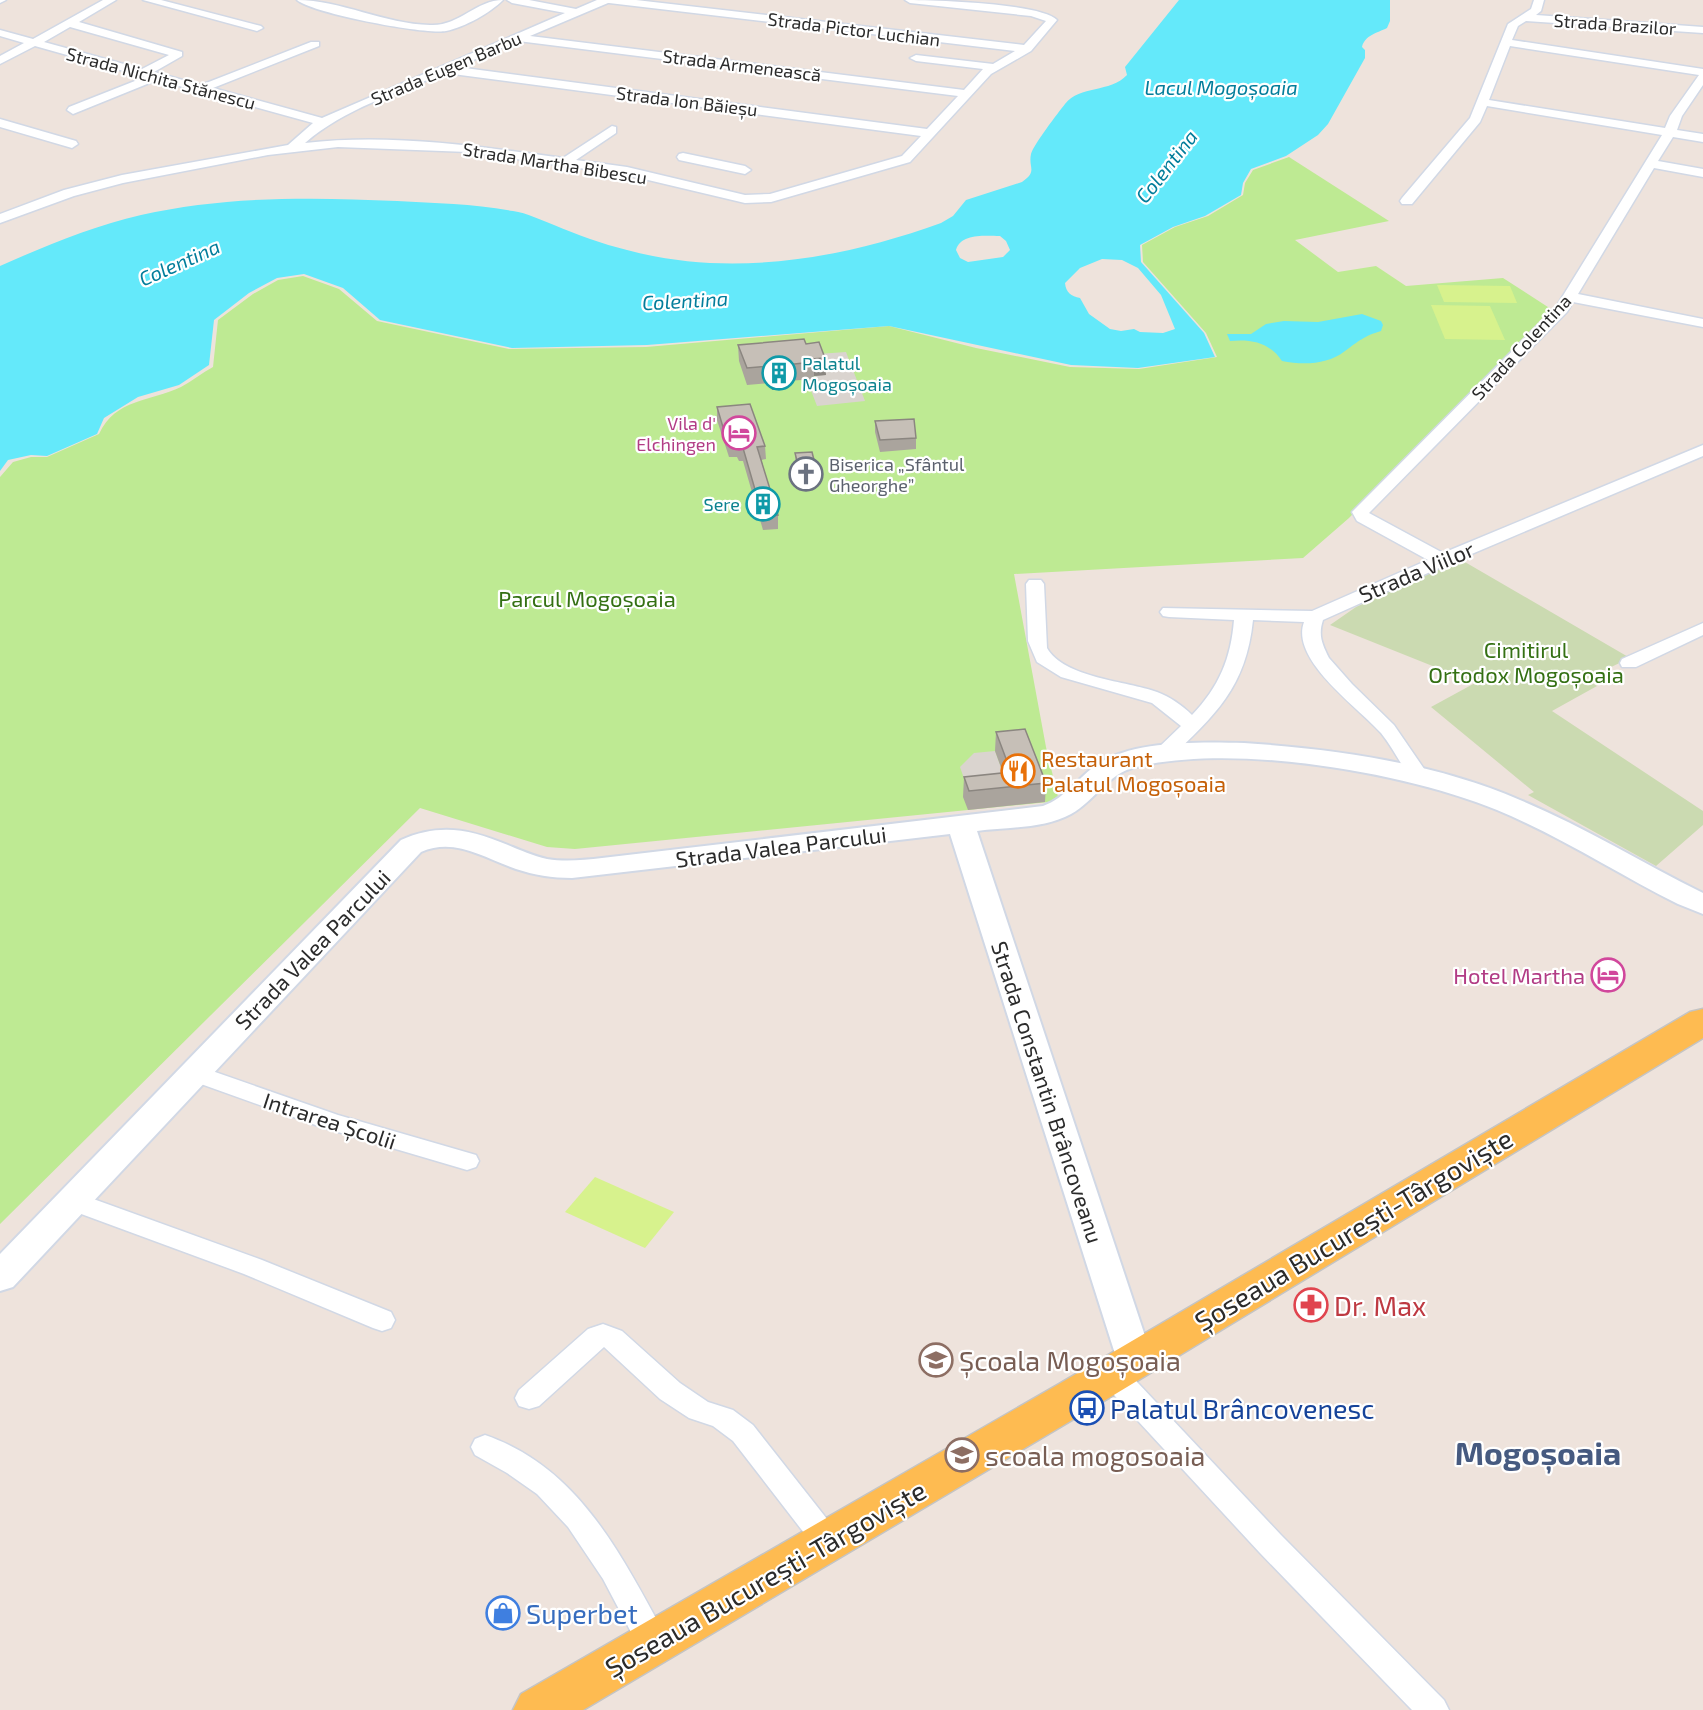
<svg xmlns="http://www.w3.org/2000/svg" width="1703" height="1710" font-family="'Exo 2',sans-serif">
  <style>
    .green { fill: #beea93 }
    .cemetery { fill: #cbdab1 }
    .pitch { fill: #d7f28d }
    .plaza { fill: #dad4cf }
    .water { fill: #64e9fa; fill-rule: evenodd }
    .lines { fill: none; stroke-linecap: round; stroke-linejoin: round }
    .street-casing { stroke: #d1d8e5; stroke-width: 3 }
    .secondary-casing { stroke: #d1d8e5; stroke-width: 4 }
    .primary-casing { stroke: #c4c4c4; stroke-width: 3 }
    .street { fill: #fff; fill-rule: evenodd }
    .secondary { fill: #fff; fill-rule: evenodd }
    .primary { fill: #febb51; fill-rule: evenodd }
    .wall { fill: #aaa49d }
    .shaded-wall { fill: #8b8680 }
    .building { fill: #c6bfb7; stroke: #8b8680; stroke-width: 1.5 }
    .labels { text-anchor: middle; dominant-baseline: central; stroke-width: 4.5; stroke-linejoin: round; paint-order: stroke }
    .far-street-label { font-size: 18px; fill: #2b2b2b; stroke: #fff }
    .far-culture-label { font-size: 18px; fill: #0d838f; stroke: #fff; text-anchor: start }
    .far-hotel-label { font-size: 18px; fill: #b23c85; stroke: #fff; text-anchor: end }
    .far-worship-label { font-size: 18px; fill: #5b616d; stroke: #fff; text-anchor: start }
    .far-water-label { font-size: 20px; font-style: italic; fill: #027d9b; stroke: #fff }
    .street-label { font-size: 22px; fill: #2b2b2b; stroke: #fff }
    .park-label { font-size: 22px; fill: #347013; stroke: #fff }
    .food-label { font-size: 22px; fill: #c56008; stroke: #fff; text-anchor: start }
    .hotel-label { font-size: 22px; fill: #b23c85; stroke: #fff; text-anchor: end }
    .near-street-label { font-size: 27px; fill: #2b2b2b; stroke: #fff }
    .near-health-label { font-size: 27px; fill: #be3a42; stroke: #fff; text-anchor: start }
    .near-education-label { font-size: 27px; fill: #785e54; stroke: #fff; text-anchor: start }
    .near-transit-label { font-size: 27px; fill: #164399; stroke: #fff; text-anchor: start }
    .near-shop-label { font-size: 27px; fill: #366cbe; stroke: #fff; text-anchor: start }
    .near-quarter-label { font-size: 32px; font-weight: bold; fill: #465a80; stroke: #fff }
  </style>
  <rect width="100%" height="100%" fill="#eee3dc"/>
  <!-- green -->
  <path class="green" d="M 1289,157 L 1389,221 L 1295,240 L 1338,272 L 1376,266 L 1406,286 L 1503,278 L 1551,309 L 1349,518 L 1303,558 L 1014,574 L 1046,747 L 1059,801 L 575,849 L 547,847 L 420,808 L 0,1224 L 0,477 L 13,462 L 31,457 L 47,457 L 99,434 C 116,398 150,402 181,387 C 192,381 202,373 213,367 L 218,320 L 253,294 L 278,280 L 303,276 L 339,289 L 377,321 L 509,349 L 646,347 L 889,326 L 976,348 L 1070,367 L 1139,369 L 1217,357 L 1206,333 L 1143,262 L 1142,245 L 1175,227 L 1208,216 L 1243,195 L 1245,183 L 1253,170 Z"/>
  <!-- cemetery -->
  <polygon class="cemetery" points="1458,558 1630,658 1586,679 1597,686 1552,711 1703,811 1703,825 1656,866 1528,795 1534,792 1431,707 1475,683 1330,625 1356,607"/>
  <!-- pitch -->
  <g class="pitch">
    <polygon points="1437,285 1510,286 1517,303 1444,302"/>
    <polygon points="1431,305 1490,306 1505,340 1445,339"/>
    <polygon points="595,1177 674,1212 645,1248 565,1212"/>
  </g>
  <!-- plaza -->
  <g class="plaza">
    <polygon points="846,352 865,401 817,406 807,380 830,370 826,362 821,363 804,355"/>
    <polygon points="995,751 1010,792 970,796 960,767 974,753"/>
  </g>
  <!-- water -->
  <g class="water">
    <path d="M 1179,0 L 1390,0 L 1390,21 L 1387,28 C 1377,33 1365,35 1362,47 L 1365,50 L 1365,58 L 1328,124 L 1318,135 L 1286,156 L 1251,169 L 1243,183 L 1241,195 L 1205,216 L 1173,227 L 1140,245 L 1141,262 L 1204,333 L 1215,357 L 1138,368 L 1071,365 L 889,326 L 647,345 L 512,348 L 380,320 L 343,288 L 304,274 L 277,278 L 249,293 L 214,320 L 209,365 L 179,385 L 138,397 L 104,418 L 97,434 L 47,456 L 31,455 L 8,460 L 0,471 L 0,266 C 45,246 93,226 141,215 C 224,196 312,197 397,201 C 436,203 474,204 513,211 C 527,213 541,220 554,225 C 578,235 602,244 627,250 C 730,278 842,259 941,223 L 953,216 L 966,200 L 1022,182 C 1038,171 1028,168 1031,154 C 1034,144 1058,113 1065,104 C 1080,85 1110,93 1127,75 L 1125,67 ZM 1000,236 L 1006,241 L 1010,250 L 1003,257 L 968,262 L 960,258 L 956,250 C 961,233 985,236 1000,236 ZM 1102,259 L 1122,260 L 1138,268 L 1161,295 L 1175,329 L 1163,333 L 1140,332 L 1134,329 L 1121,331 L 1110,329 L 1089,314 L 1080,298 C 1071,296 1066,293 1065,283 L 1080,268 Z"/>
    <path d="M 1362,314 L 1381,321 L 1383,325 L 1381,331 C 1364,336 1359,341 1345,351 C 1327,365 1303,365 1282,361 C 1269,342 1251,339 1230,341 L 1227,334 L 1251,334 L 1266,324 L 1284,321 L 1318,322 Z"/>
  </g>
  <g class="lines">
    <defs>
      <g id="street">
        <polygon points="0,0 6,0 0,3"/>
        <path d="M 103,0 L 116,0 L 79,22 L 182,52 L 182,56 L 154,72 L 201,85 L 311,42 L 319,42 L 319,46 L 213,88 L 322,118 L 565,13 L 512,3 L 507,0 L 529,0 L 576,9 L 597,0 L 636,0 L 1024,45 L 1046,21 L 1031,16 L 910,3 L 905,0 C 932,0 1041,3 1057,20 L 1031,51 L 991,74 L 910,162 L 771,202 L 745,203 L 627,175 L 468,152 L 338,147 L 268,155 L 123,183 L 74,196 L 0,223 L 0,214 L 64,190 L 122,175 L 288,145 L 313,123 L 157,80 L 73,114 L 67,110 L 69,107 L 145,77 L 35,46 L 0,64 L 0,56 L 24,43 L 0,36 L 0,30 L 33,39 ZM 608,3 L 609,3 L 1015,51 L 993,64 L 916,55 L 910,58 L 916,61 L 983,69 L 964,90 L 530,36 ZM 70,27 L 169,55 L 142,69 L 44,42 ZM 518,41 L 958,96 L 927,129 L 457,67 ZM 445,73 L 921,136 L 902,156 L 770,194 L 745,195 L 627,167 L 576,160 L 616,133 L 616,127 L 612,126 L 563,158 C 478,146 390,133 305,143 C 344,109 397,93 445,73 Z"/>
        <polygon points="143,0 161,0 261,26 263,28 257,31"/>
        <path d="M 297,0 C 340,0 385,24 430,25 C 458,27 476,0 503,0 C 490,13 465,27 446,31 C 424,35 312,13 297,0 Z"/>
        <path d="M 1534,0 L 1544,0 L 1541,11 L 1536,15 L 1703,27 L 1703,33 L 1526,21 L 1518,26 L 1512,40 L 1703,69 L 1703,85 L 1682,116 L 1677,130 L 1703,134 L 1703,142 L 1673,137 L 1658,161 L 1703,169 L 1703,177 L 1654,168 L 1578,294 L 1703,319 L 1703,327 L 1573,302 L 1567,312 L 1369,513 L 1443,553 L 1703,445 L 1703,456 L 1448,564 L 1323,620 C 1318,635 1322,644 1329,658 L 1352,684 L 1394,725 L 1429,776 L 1426,780 L 1412,780 C 1401,765 1393,748 1381,733 C 1358,707 1290,660 1304,622 L 1253,620 C 1246,688 1215,715 1169,759 L 1155,759 L 1152,755 L 1155,751 L 1181,726 L 1152,703 L 1061,677 L 1037,662 L 1028,641 L 1026,584 L 1029,580 L 1041,580 L 1044,584 L 1047,648 C 1064,678 1127,681 1157,692 C 1170,697 1182,705 1192,715 C 1219,687 1231,658 1234,620 L 1169,617 L 1163,616 L 1160,612 L 1163,608 L 1312,611 L 1428,560 L 1357,521 L 1352,512 L 1556,307 L 1662,135 L 1487,106 L 1480,122 L 1412,204 L 1402,204 L 1400,201 L 1402,198 L 1470,118 L 1508,24 L 1531,9 ZM 1510,46 L 1699,75 L 1670,116 L 1665,128 L 1489,100 Z"/>
        <polygon points="0,119 76,141 78,144 72,148 0,127"/>
        <polygon points="683,153 745,166 751,170 745,174 679,160 677,157 679,154"/>
        <polygon points="1703,623 1703,635 1636,667 1622,667 1620,663 1622,659"/>
        <polygon points="195,1065 338,1115 476,1155 479,1161 476,1167 467,1170 321,1127 187,1079 183,1073 187,1067"/>
        <polygon points="74,1192 262,1260 391,1312 395,1320 391,1328 382,1331 373,1328 244,1274 65,1208 61,1201 65,1194"/>
        <polygon points="603,1324 622,1331 680,1383 708,1402 733,1410 753,1425 838,1533 843,1542 838,1551 828,1555 818,1551 733,1441 713,1426 689,1418 660,1399 604,1347 539,1406 529,1409 519,1406 515,1398 519,1390 588,1329"/>
        <polygon points="1112,1363 1122,1366 1281,1535 1444,1700 1449,1710 1412,1710 1260,1553 1102,1382 1098,1374 1102,1366"/>
        <path d="M 485,1435 C 578,1467 620,1553 664,1633 L 668,1643 L 664,1653 L 653,1657 L 642,1653 L 603,1579 L 568,1527 L 537,1494 L 507,1473 L 475,1455 L 471,1447 L 475,1439 Z"/>
      </g>
      <path id="secondary" d="M 1244,743 C 1336,749 1435,763 1520,800 C 1583,826 1642,863 1703,893 L 1703,914 L 1678,904 C 1618,874 1560,836 1497,810 C 1404,772 1235,743 1136,767 C 1108,773 1095,801 1071,814 C 1044,829 1007,827 977,831 L 1153,1360 L 1148,1371 L 1135,1375 L 1122,1371 L 1117,1360 L 950,834 L 572,878 C 552,878 534,875 516,869 C 484,858 455,837 421,852 L 13,1287 L 0,1291 L 0,1254 L 401,840 C 440,823 469,829 508,845 C 520,850 533,856 547,859 C 565,862 584,860 602,858 L 1043,806 C 1066,798 1078,777 1098,764 C 1134,740 1202,742 1244,743 Z"/>
      <polygon id="primary" points="1703,1009 1703,1038 1089,1410 583,1710 513,1710 521,1694 1059,1384 1690,1012"/>
    </defs>
    <!-- street casing -->
    <use href="#street" class="street-casing"/>
    <!-- secondary casing -->
    <use href="#secondary" class="secondary-casing"/>
    <!-- primary casing -->
    <use href="#primary" class="primary-casing"/>
    <!-- street -->
    <use href="#street" class="street"/>
    <!-- secondary -->
    <use href="#secondary" class="secondary"/>
    <!-- primary -->
    <use href="#primary" class="primary"/>
  </g>
  <!-- wall -->
  <g class="wall">
    <polygon points="806,344 826,375 814,376 814,379 788,381 788,388 772,390 770,383 747,385 739,361 738,345"/>
    <polygon points="717,407 765,446 766,459 761,460 778,515 778,529 763,530 743,461 739,461 737,457 729,457 717,420"/>
    <polygon points="875,421 916,438 916,449 880,452 875,432"/>
    <polygon points="795,453 817,472 817,483 800,485 796,465"/>
    <polygon points="996,732 1046,783 1045,802 968,810 963,797 964,777 1003,773 995,751"/>
  </g>
  <!-- shaded-wall -->
  <g class="shaded-wall">
    <polygon points="825,358 826,375 814,376 814,362 812,359"/>
    <polygon points="788,371 788,388 772,390 772,373"/>
  </g>
  <!-- building -->
  <g class="building">
    <polygon points="804,339 806,344 819,342 825,358 812,359 814,362 785,365 788,371 772,373 769,366 747,368 738,345"/>
    <polygon points="750,404 765,446 757,447 778,515 763,517 743,448 738,448 737,444 728,444 717,407"/>
    <polygon points="914,419 916,438 880,440 875,421"/>
    <polygon points="812,452 817,472 800,473 795,453"/>
    <polygon points="1025,729 1046,783 969,791 964,777 1011,772 996,732"/>
  </g>
  <!-- icons -->
  <defs>
    <symbol id="building-ring" viewBox="-11 -11 22 22"><circle r="9.5" fill="#fff" stroke="#0f9aa8" stroke-width="1.5"/><path d="M-4-6H4V6H1V3H-1V6H-4ZM-2.5-4.3h1.7v1.8h-1.7ZM.8-4.3h1.7v1.8H.8ZM-2.5-1h1.7V.8h-1.7ZM.8-1h1.7V.8H.8Z" fill="#0f9aa8"/></symbol>
    <symbol id="hotel-ring" viewBox="-11 -11 22 22"><circle r="9.5" fill="#fff" stroke="#d1479c" stroke-width="1.5"/><path d="M-6-4.5h1.5V1H6V5H4.5V3h-9V5H-6ZM-4 0a1.8 1.8 0 1 1 3.6 0ZM.5 0V-2.5h3Q6-2.5 6 0Z" fill="#d1479c"/></symbol>
    <symbol id="church-ring" viewBox="-11 -11 22 22"><circle r="9.5" fill="#fff" stroke="#6b7280" stroke-width="1.5"/><path d="M-1.2-6h2.4v3.5h3.3v2.4h-3.3V6h-2.4V-.1h-3.3v-2.4h3.3Z" fill="#6b7280"/></symbol>
    <symbol id="restaurant-ring" viewBox="-11 -11 22 22"><circle r="9.5" fill="#fff" stroke="#e8710a" stroke-width="1.5"/><path d="M-5-6h1v4h1v-4h1v4h1v-4h1v5L-1.5 .5V6h-2V.5L-5-1ZM5-6V6H3V1.5H1.5Q1.5-4 5-6Z" fill="#e8710a"/></symbol>
    <symbol id="pharmacy-ring" viewBox="-11 -11 22 22"><circle r="9.5" fill="#fff" stroke="#e0444e" stroke-width="1.5"/><path d="M-2-6h4v4h4v4h-4v4h-4v-4h-4v-4h4Z" fill="#e0444e"/></symbol>
    <symbol id="school-ring" viewBox="-11 -11 22 22"><circle r="9.5" fill="#fff" stroke="#8d6e63" stroke-width="1.5"/><path d="M0-5L7-2L0 1L-7-2ZM-4 1L0 2.5L4 1V4Q0 6-4 4Z" fill="#8d6e63"/></symbol>
    <symbol id="bus-ring" viewBox="-11 -11 22 22"><circle r="9.5" fill="#fff" stroke="#1a4fb4" stroke-width="1.5"/><path d="M-5-6H5V4H4V6H2V4H-2V6H-4V4H-5ZM-3.5-4V0h7V-4ZM-3.5 1.2v1.5H-2V1.2ZM2 1.2v1.5H3.5V1.2Z" fill="#1a4fb4"/></symbol>
    <symbol id="shop-ring" viewBox="-11 -11 22 22"><circle r="9.5" fill="#fff" stroke="#3f7fe0" stroke-width="1.5"/><path d="M-5-2.5h2.3a2.7 3.5 0 0 1 5.4 0H5L5.5 6h-11ZM-1.5-2.5h3a1.5 2.3 0 0 0-3 0Z" fill="#3f7fe0"/></symbol>
  </defs>
  <g fill-rule="evenodd">
    <use href="#building-ring" x="760" y="354" width="38" height="38"/>
    <use href="#hotel-ring" x="720" y="414" width="38" height="38"/>
    <use href="#church-ring" x="787" y="455" width="38" height="38"/>
    <use href="#building-ring" x="744" y="485" width="38" height="38"/>
    <use href="#restaurant-ring" x="999" y="752" width="38" height="38"/>
    <use href="#hotel-ring" x="1589" y="956" width="38" height="38"/>
    <use href="#pharmacy-ring" x="1292" y="1286" width="38" height="38"/>
    <use href="#school-ring" x="917" y="1341" width="38" height="38"/>
    <use href="#bus-ring" x="1068" y="1389" width="38" height="38"/>
    <use href="#school-ring" x="943" y="1436" width="38" height="38"/>
    <use href="#shop-ring" x="484" y="1594" width="38" height="38"/>
  </g>
  <g class="labels">
    <!-- far-street labels -->
    <g class="far-street-label">
      <text transform="translate(1615 24) rotate(4)">Strada Brazilor</text>
      <text transform="translate(854 29) rotate(7)">Strada Pictor Luchian</text>
      <text transform="translate(742 65) rotate(7)">Strada Armenească</text>
      <text transform="translate(446 68) rotate(-23)">Strada Eugen Barbu</text>
      <text transform="translate(161 78) rotate(15)">Strada Nichita Stănescu</text>
      <text transform="translate(687 101) rotate(7)">Strada Ion Băieșu</text>
      <text transform="translate(555 163) rotate(9)">Strada Martha Bibescu</text>
      <text transform="translate(1521 347) rotate(-47)">Strada Colentina</text>
    </g>
    <!-- far-culture labels -->
    <g class="far-culture-label">
      <text x="802" y="363">Palatul<tspan x="802" dy="21">Mogoșoaia</tspan></text>
      <text x="740" y="504" text-anchor="end">Sere</text>
    </g>
    <!-- far-hotel labels -->
    <g class="far-hotel-label">
      <text x="716" y="423">Vila d'<tspan x="716" dy="21">Elchingen</tspan></text>
    </g>
    <!-- far-worship labels -->
    <g class="far-worship-label">
      <text x="829" y="464">Biserica „Sfântul<tspan x="829" dy="21">Gheorghe”</tspan></text>
    </g>
    <!-- far-water labels -->
    <g class="far-water-label">
      <text x="1221" y="87">Lacul Mogoșoaia</text>
      <text transform="translate(1166 166) rotate(-52)">Colentina</text>
      <text transform="translate(179 262) rotate(-24)">Colentina</text>
      <text transform="translate(685 300) rotate(-3)">Colentina</text>
    </g>
    <!-- street labels -->
    <g class="street-label">
      <text transform="translate(1416 571) rotate(-23)">Strada Viilor</text>
      <text transform="translate(781 846) rotate(-7)">Strada Valea Parcului</text>
      <text transform="translate(312 949) rotate(-46)">Strada Valea Parcului</text>
      <text transform="translate(1048 1092) rotate(72)">Strada Constantin Brâncoveanu</text>
      <text transform="translate(330 1120) rotate(18)">Intrarea Școlii</text>
    </g>
    <!-- park labels -->
    <g class="park-label">
      <text x="587" y="598">Parcul Mogoșoaia</text>
      <text x="1526" y="649">Cimitirul<tspan x="1526" dy="25">Ortodox Mogoșoaia</tspan></text>
    </g>
    <!-- food labels -->
    <g class="food-label">
      <text x="1041" y="758">Restaurant<tspan x="1041" dy="25">Palatul Mogoșoaia</tspan></text>
    </g>
    <!-- hotel labels -->
    <g class="hotel-label">
      <text x="1585" y="975">Hotel Martha</text>
    </g>
    <!-- near-street labels -->
    <g class="near-street-label">
      <text transform="translate(1353 1229) rotate(-31)">Șoseaua București-Târgoviște</text>
      <text transform="translate(765 1578) rotate(-30)">Șoseaua București-Târgoviște</text>
    </g>
    <!-- near-health labels -->
    <g class="near-health-label">
      <text x="1334" y="1305">Dr. Max</text>
    </g>
    <!-- near-education labels -->
    <g class="near-education-label">
      <text x="959" y="1360">Școala Mogoșoaia</text>
      <text x="985" y="1455">scoala mogosoaia</text>
    </g>
    <!-- near-transit labels -->
    <g class="near-transit-label">
      <text x="1110" y="1408">Palatul Brâncovenesc</text>
    </g>
    <!-- near-shop labels -->
    <g class="near-shop-label">
      <text x="526" y="1613">Superbet</text>
    </g>
    <!-- near-quarter labels -->
    <g class="near-quarter-label">
      <text x="1538" y="1452">Mogoșoaia</text>
    </g>
  </g>
</svg>
